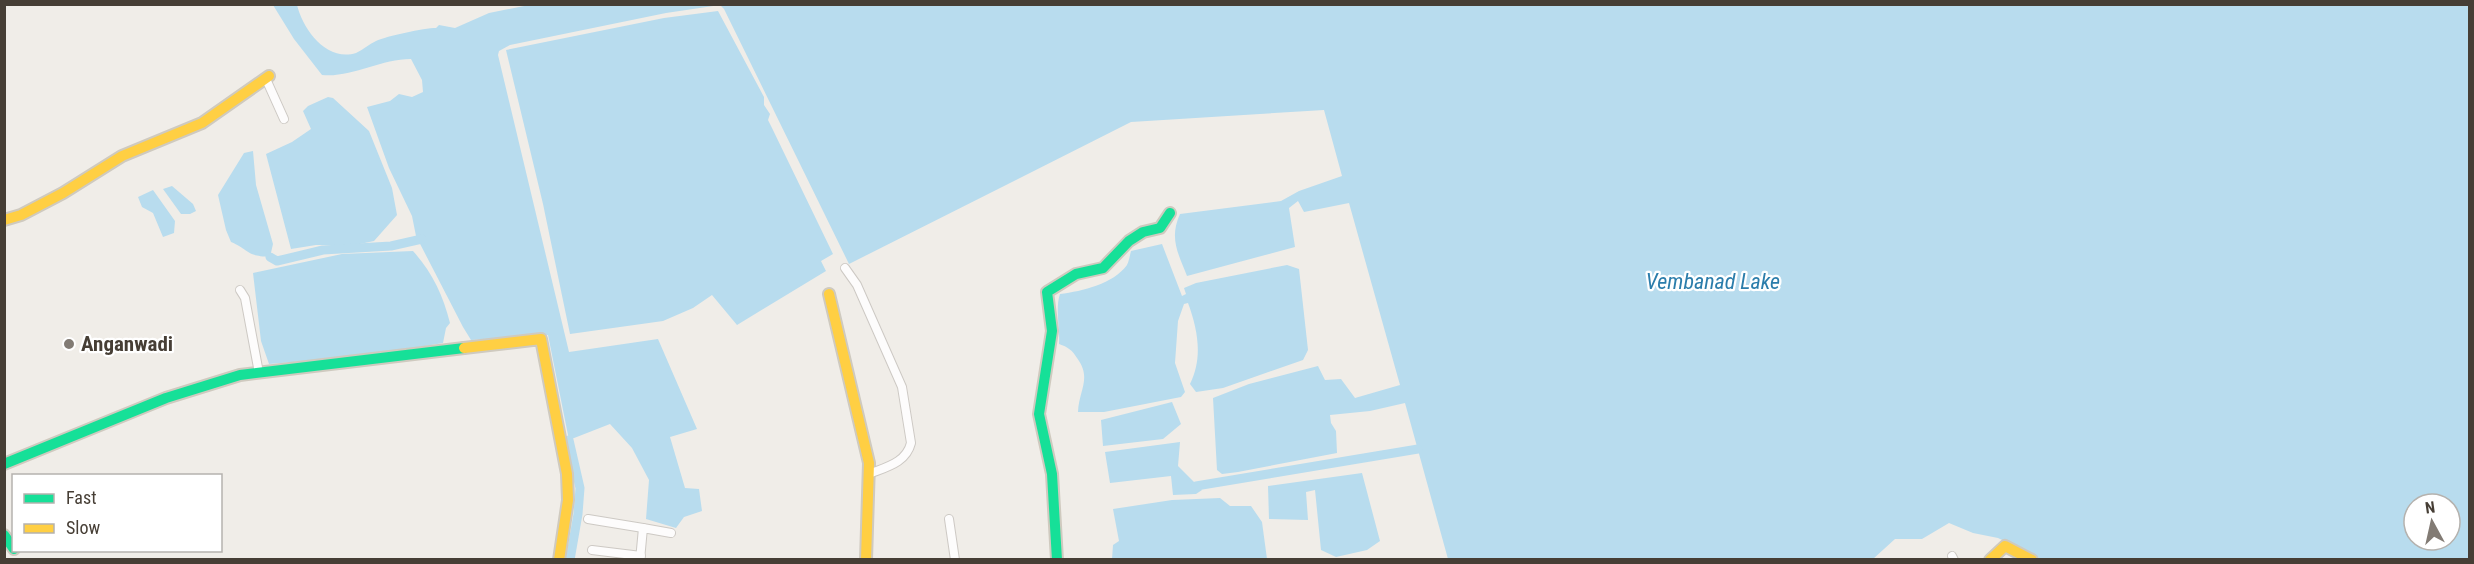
<svg xmlns="http://www.w3.org/2000/svg" width="2474" height="564" font-family="'Roboto Condensed',sans-serif">
  <style>
    .water { fill: #b8dcee; fill-rule: evenodd }
    .lines { fill: none; stroke-linecap: round; stroke-linejoin: round }
    .canal { stroke: #b8dcee; stroke-width: 9 }
    .street-casing { stroke: #cdc9c4; stroke-width: 10 }
    .fast-casing { stroke: #cfcabf; stroke-width: 14 }
    .slow-casing { stroke: #cfcabf; stroke-width: 14 }
    .street { stroke: #fdfcfc; stroke-width: 8 }
    .fast { stroke: #16e098; stroke-width: 10 }
    .slow { stroke: #ffcf43; stroke-width: 10 }
    .poi-dot { fill: #827b74; stroke: #fff; stroke-width: 2 }
    .labels { text-anchor: middle; dominant-baseline: central; stroke-width: 4.5; stroke-linejoin: round; paint-order: stroke }
    .poi-label { font-size: 21px; font-weight: bold; fill: #463e35; stroke: #fff; text-anchor: start }
    .water-label { font-size: 22px; font-style: italic; fill: #2b7dab; stroke: #fff }
  </style>
  <rect width="100%" height="100%" fill="#f0ede8"/>
  <!-- water -->
  <g class="water">
    <path d="M 534,4 L 2469,5 L 2469,559 L 2041,559 L 1998,538 L 1973,533 L 1949,523 L 1922,539 L 1895,539 L 1873,559 L 1448,559 L 1405,403 L 1370,411 L 1330,415 L 1331,423 L 1336,431 L 1337,453 L 1238,472 L 1222,474 L 1217,470 L 1213,398 L 1249,384 L 1318,366 L 1325,380 L 1341,379 L 1355,398 L 1400,385 L 1349,203 L 1304,212 L 1298,201 L 1289,208 L 1295,247 L 1187,276 C 1178,253 1169,238 1180,214 L 1281,201 L 1299,191 L 1342,176 L 1324,110 L 1131,122 L 849,264 L 724,9 L 720,5 L 666,13 L 510,45 L 499,51 L 498,55 L 569,352 L 658,339 L 697,429 L 670,437 L 685,488 L 699,489 L 702,511 L 684,517 L 676,528 L 646,519 L 649,480 L 632,448 L 610,424 L 569,440 L 548,335 L 471,340 L 463,327 L 416,236 L 412,216 L 389,168 L 367,107 L 390,101 L 399,94 L 412,97 L 423,92 L 422,80 L 411,59 C 380,59 351,78 322,75 L 294,39 L 273,5 L 297,5 C 303,29 326,62 356,53 C 363,50 369,44 376,41 C 387,36 424,28 436,28 L 439,25 L 455,28 L 489,13 ZM 2414,504 L 2450,504 L 2450,540 L 2414,540 Z"/>
    <polygon points="718,11 764,97 764,105 770,114 768,120 772,128 833,254 821,261 826,271 737,325 712,295 693,308 663,321 570,334 543,204 506,50 664,18"/>
    <polygon points="328,97 333,98 369,131 392,188 397,215 374,241 355,245 316,245 291,249 266,154 292,142 311,129 303,111 308,106"/>
    <path d="M 253,151 L 256,185 L 273,244 L 270,257 C 245,256 250,250 231,242 L 226,230 L 218,195 L 244,153 Z"/>
    <polygon points="172,186 193,204 196,211 190,214 181,214 163,189"/>
    <polygon points="153,190 175,221 174,233 163,237 153,213 142,207 138,197"/>
    <path d="M 1162,244 L 1182,296 L 1186,294 L 1184,288 L 1196,283 L 1287,265 L 1299,269 L 1308,350 L 1303,360 L 1223,388 L 1196,392 L 1190,384 C 1203,358 1198,330 1188,303 L 1184,304 L 1178,321 L 1175,363 L 1185,392 L 1181,397 L 1104,412 L 1078,412 C 1079,390 1092,378 1077,358 C 1072,350 1068,347 1059,344 C 1060,328 1055,308 1060,294 C 1083,291 1113,284 1127,265 C 1129,261 1130,255 1131,251 Z"/>
    <path d="M 413,251 C 432,272 443,295 450,323 L 446,328 L 443,343 L 366,356 L 269,364 L 261,341 L 253,273 L 342,254 Z"/>
    <polygon points="1172,402 1181,424 1163,439 1103,446 1101,420"/>
    <polygon points="1180,442 1178,466 1202,490 1196,494 1173,495 1171,476 1110,483 1105,452"/>
    <polygon points="1362,473 1380,541 1367,550 1336,557 1321,550 1315,490 1306,492 1308,520 1269,519 1268,486"/>
    <polygon points="1220,498 1230,506 1251,506 1262,522 1267,559 1112,559 1113,545 1119,541 1113,509 1172,500"/>
  </g>
  <g class="lines">
    <!-- canal -->
    <g class="canal">
      <polyline points="270,257 277,261 323,250 391,246 422,239"/>
      <polyline points="569,440 580,488 578,514 570,560"/>
      <polyline points="1196,486 1418,449"/>
    </g>
    <defs>
      <g id="street">
        <polyline points="266,79 284,119"/>
        <path d="M 845,268 L 857,285 L 902,387 L 911,443 C 906,463 886,467 869,474"/>
        <polyline points="240,290 245,298 259,373"/>
        <polyline points="588,519 643,528"/>
        <polyline points="949,519 955,560"/>
        <polyline points="592,550 641,556"/>
        <polyline points="1952,556 1954,560"/>
        <polyline points="640,560 643,528 671,533"/>
      </g>
      <g id="fast">
        <polyline points="4,464 166,398 240,375 464,348"/>
        <polyline points="4,535 14,549"/>
        <polyline points="1057,560 1052,474 1039,414 1052,331 1047,292 1076,274 1103,268 1129,241 1143,232 1160,228 1170,213"/>
      </g>
      <g id="slow">
        <polyline points="4,220 21,215 63,193 122,156 202,123 269,76"/>
        <polyline points="829,294 869,463 866,560"/>
        <polyline points="464,348 541,339 567,474 568,500 559,560"/>
        <polyline points="1990,560 2005,546 2032,560"/>
      </g>
    </defs>
    <!-- street casing -->
    <use href="#street" class="street-casing"/>
    <!-- fast casing -->
    <use href="#fast" class="fast-casing"/>
    <!-- slow casing -->
    <use href="#slow" class="slow-casing"/>
    <!-- street -->
    <use href="#street" class="street"/>
    <!-- fast -->
    <use href="#fast" class="fast"/>
    <!-- slow -->
    <use href="#slow" class="slow"/>
  </g>
  <!-- markers -->
  <circle class="poi-dot" cx="69" cy="344" r="6"/>
  <g class="labels">
    <!-- poi labels -->
    <g class="poi-label">
      <text x="81" y="344">Anganwadi</text>
    </g>
    <!-- water labels -->
    <g class="water-label">
      <text x="1713" y="281">Vembanad Lake</text>
    </g>
  </g>
  <!-- border -->
  <rect width="2474" height="564" fill="none" stroke="#463e35" stroke-width="12"/>
  <!-- legend -->
  <rect x="12" y="474" width="210" height="78" fill="#ffffff" stroke="#b5b2ae" stroke-width="1.5"/>
  <rect x="24" y="494" width="30" height="9" fill="#16e098" stroke="#b5b2ae" stroke-width="1.5"/>
  <text x="66" y="504" font-size="18" fill="#463e35">Fast</text>
  <rect x="24" y="524" width="30" height="9" fill="#ffcf43" stroke="#b5b2ae" stroke-width="1.5"/>
  <text x="66" y="534" font-size="18" fill="#463e35">Slow</text>
  <!-- north arrow -->
  <g transform="translate(2432 522) rotate(352)"><circle r="28" fill="#ffffff" stroke="#b5b2ae" stroke-width="1.5"/>
  <path d="M0-4.5L10 22L0 15L-10 22Z" fill="#827b74"/>
  <text y="-9" font-size="16" font-weight="bold" text-anchor="middle" fill="#463e35">N</text>
  </g>
</svg>
